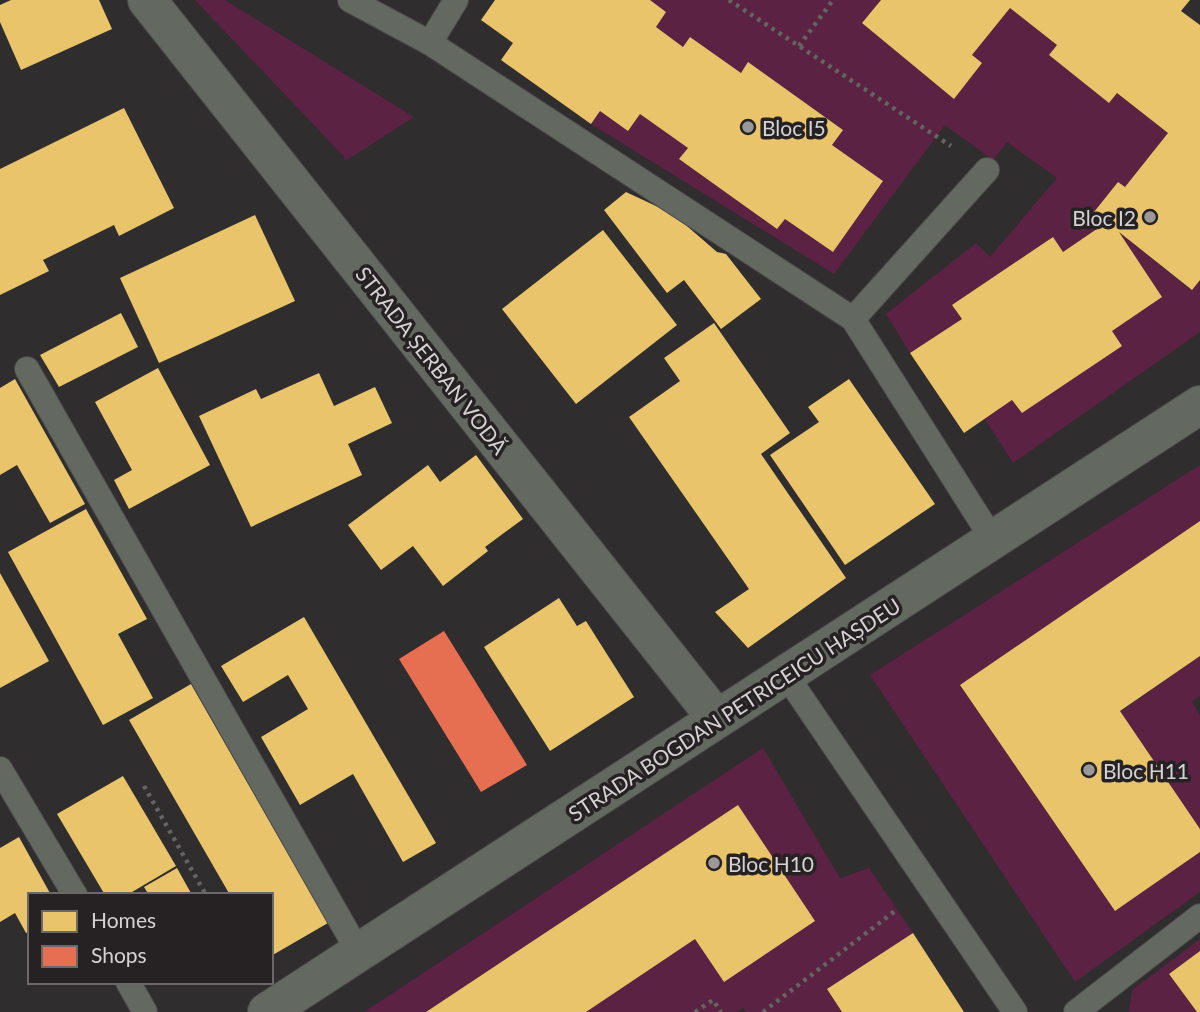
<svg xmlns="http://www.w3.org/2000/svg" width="1200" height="1012" font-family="Lato,sans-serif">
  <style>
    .green { fill: #5b2243 }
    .homes { fill: #e9c46a }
    .shops { fill: #e76f51 }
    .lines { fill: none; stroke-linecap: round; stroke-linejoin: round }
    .service-casing { stroke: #4d4b4c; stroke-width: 26 }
    .minor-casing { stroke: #4d4b4c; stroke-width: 40 }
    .path { stroke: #636561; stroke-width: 4.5; stroke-dasharray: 3.5 5; stroke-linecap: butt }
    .service { stroke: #636860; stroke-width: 24 }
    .minor { stroke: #636860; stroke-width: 38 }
    .poi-dot { fill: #9b9899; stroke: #262224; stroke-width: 2.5 }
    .labels { text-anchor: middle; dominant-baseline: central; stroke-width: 7; stroke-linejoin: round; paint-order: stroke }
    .poi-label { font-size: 21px; fill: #d5d2d3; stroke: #262224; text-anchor: start }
    .street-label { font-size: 21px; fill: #d5d2d3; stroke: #262224 }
  </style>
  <rect width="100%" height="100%" fill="#2f2d2e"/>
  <!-- green -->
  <g class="green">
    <polygon points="195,0 225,0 414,117 347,160"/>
    <polygon points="650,0 881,0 863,22 954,98 982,63 972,55 1010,8 1057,45 1050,55 1109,103 1117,93 1168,133 1125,187 1118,182 1094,212 1107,222 1063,252 953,305 962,319 910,353 886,314 976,243 990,257 1057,178 1007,142 993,160 945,125 834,274 591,124 600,111 628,131 640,114 688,148 680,160 777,229 785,219 833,252 883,181 832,145 842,129 749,63 741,73 690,37 683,47 656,27 666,12"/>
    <polygon points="1119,232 1191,290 1200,280 1200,332 1013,463 985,419 1012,400 1022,413 1121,346 1112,331 1162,297"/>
    <polygon points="1200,465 1200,521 960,685 1115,911 1200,852 1200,892 1075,982 870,675"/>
    <polygon points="1200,656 1200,696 1192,701 1200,716 1200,829 1120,712"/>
    <polygon points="763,748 840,878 869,868 913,933 827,989 842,1012 746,1012 743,1008 737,1012 364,1012"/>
    <polygon points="1200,939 1200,951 1169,974 1197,1012 1129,1012 1132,990"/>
  </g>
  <!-- homes -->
  <g class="homes">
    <polygon points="11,0 99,0 112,29 21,70 0,22 0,5"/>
    <polygon points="495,0 650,0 666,12 656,27 683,47 690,37 741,73 748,62 843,130 832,145 883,181 833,252 785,219 777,229 679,159 688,148 640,114 628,131 600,111 591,124 501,60 513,43 481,20"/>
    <polygon points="881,0 1190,0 1181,11 1200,25 1200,280 1192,290 1119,232 1162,297 1112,331 1122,346 1022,413 1012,400 964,433 910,353 962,319 952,305 1053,237 1063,252 1107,222 1094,212 1118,182 1125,187 1168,133 1117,93 1109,103 1049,55 1057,45 1010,8 972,55 982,63 954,99 862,23"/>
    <polygon points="124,108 174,208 119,236 114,225 43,260 49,271 0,295 0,169"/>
    <polygon points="626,192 673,214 717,252 726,254 761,299 721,329 684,280 667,293 604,210"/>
    <polygon points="255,215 295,301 159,363 120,278"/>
    <polygon points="603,230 677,325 576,404 502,309"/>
    <polygon points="121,313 138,347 59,387 40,355"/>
    <polygon points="714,323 790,433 761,454 846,578 748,648 715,612 749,589 629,417 680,381 664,358"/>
    <polygon points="158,368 210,465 129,509 114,480 132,470 95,402"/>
    <polygon points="319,373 334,406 375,387 392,423 348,444 362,475 251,527 199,416 256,389 261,399"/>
    <polygon points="15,379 85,504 50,523 17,465 0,475 0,388"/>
    <polygon points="849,379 935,504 845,565 770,455 819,422 808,407"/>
    <polygon points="476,455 523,519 485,547 488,551 443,586 413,546 381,570 348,525 428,465 440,482"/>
    <polygon points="86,509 147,619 118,634 153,698 103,725 8,552"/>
    <polygon points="1200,521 1200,656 1120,711 1200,829 1200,852 1115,911 960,685"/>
    <polygon points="0,573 49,661 0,688"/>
    <polygon points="559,598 577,626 586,621 634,697 550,751 484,647"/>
    <polygon points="304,617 436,843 403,862 353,774 300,805 261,737 308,709 288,675 243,702 221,666"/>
    <polygon points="191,684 328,923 271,956 271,895 230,895 129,720"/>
    <polygon points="123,776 176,866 127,895 105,895 57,814"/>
    <polygon points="738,805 815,921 724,982 695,939 586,1012 426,1012"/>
    <polygon points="19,837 51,895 30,895 30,931 26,933 15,913 0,922 0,848"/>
    <polygon points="177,868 192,895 149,895 144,887"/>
    <polygon points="913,933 964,1012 842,1012 827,989"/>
    <polygon points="1200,951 1200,1012 1197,1012 1169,974"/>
  </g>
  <!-- shops -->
  <polygon class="shops" points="444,631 527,765 481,792 399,659"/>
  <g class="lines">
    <defs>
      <g id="service">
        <polyline points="350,0 430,43 853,319 993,540"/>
        <polyline points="430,43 456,0"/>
        <polyline points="853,319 987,170"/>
        <polyline points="27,369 359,953"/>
        <polyline points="786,675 1015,1012"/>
        <polyline points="0,769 75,895"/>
        <polyline points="128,982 145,1012"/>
        <polyline points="1076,1012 1200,916"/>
      </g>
      <g id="minor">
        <polyline points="147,0 717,719"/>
        <polyline points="267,1012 1200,405"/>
      </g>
    </defs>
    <!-- service casing -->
    <use href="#service" class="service-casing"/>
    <!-- minor casing -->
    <use href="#minor" class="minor-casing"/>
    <!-- path -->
    <g class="path">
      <polyline points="729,0 951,146"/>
      <polyline points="799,46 833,0"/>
      <polyline points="144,786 206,895"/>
      <polyline points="695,1012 713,1000 721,1012"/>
      <polyline points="763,1012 895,911"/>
    </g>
    <!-- service -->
    <use href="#service" class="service"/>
    <!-- minor -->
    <use href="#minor" class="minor"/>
  </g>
  <!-- markers -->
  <g class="poi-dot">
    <circle cx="748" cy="127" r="7"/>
    <circle cx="1150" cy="217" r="7"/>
    <circle cx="1089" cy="770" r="7"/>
    <circle cx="714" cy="863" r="7"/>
  </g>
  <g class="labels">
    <!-- poi labels -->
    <g class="poi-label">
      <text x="762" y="127">Bloc I5</text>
      <text x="1136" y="217" text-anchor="end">Bloc I2</text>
      <text x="1103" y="770">Bloc H11</text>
      <text x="728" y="863">Bloc H10</text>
    </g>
    <!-- street labels -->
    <g class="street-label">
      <text transform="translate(432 360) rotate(52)">STRADA ȘERBAN VODĂ</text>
      <text transform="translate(734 709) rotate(-33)">STRADA BOGDAN PETRICEICU HAȘDEU</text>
    </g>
  </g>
  <!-- legend -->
  <rect x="28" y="893" width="245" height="91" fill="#262224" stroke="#6c686a" stroke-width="2"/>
  <rect x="42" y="911" width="35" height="21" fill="#e9c46a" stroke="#6c686a" stroke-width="2"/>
  <text x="91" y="928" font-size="21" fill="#d5d2d3">Homes</text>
  <rect x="42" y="946" width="35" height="21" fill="#e76f51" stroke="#6c686a" stroke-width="2"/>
  <text x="91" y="963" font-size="21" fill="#d5d2d3">Shops</text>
</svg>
